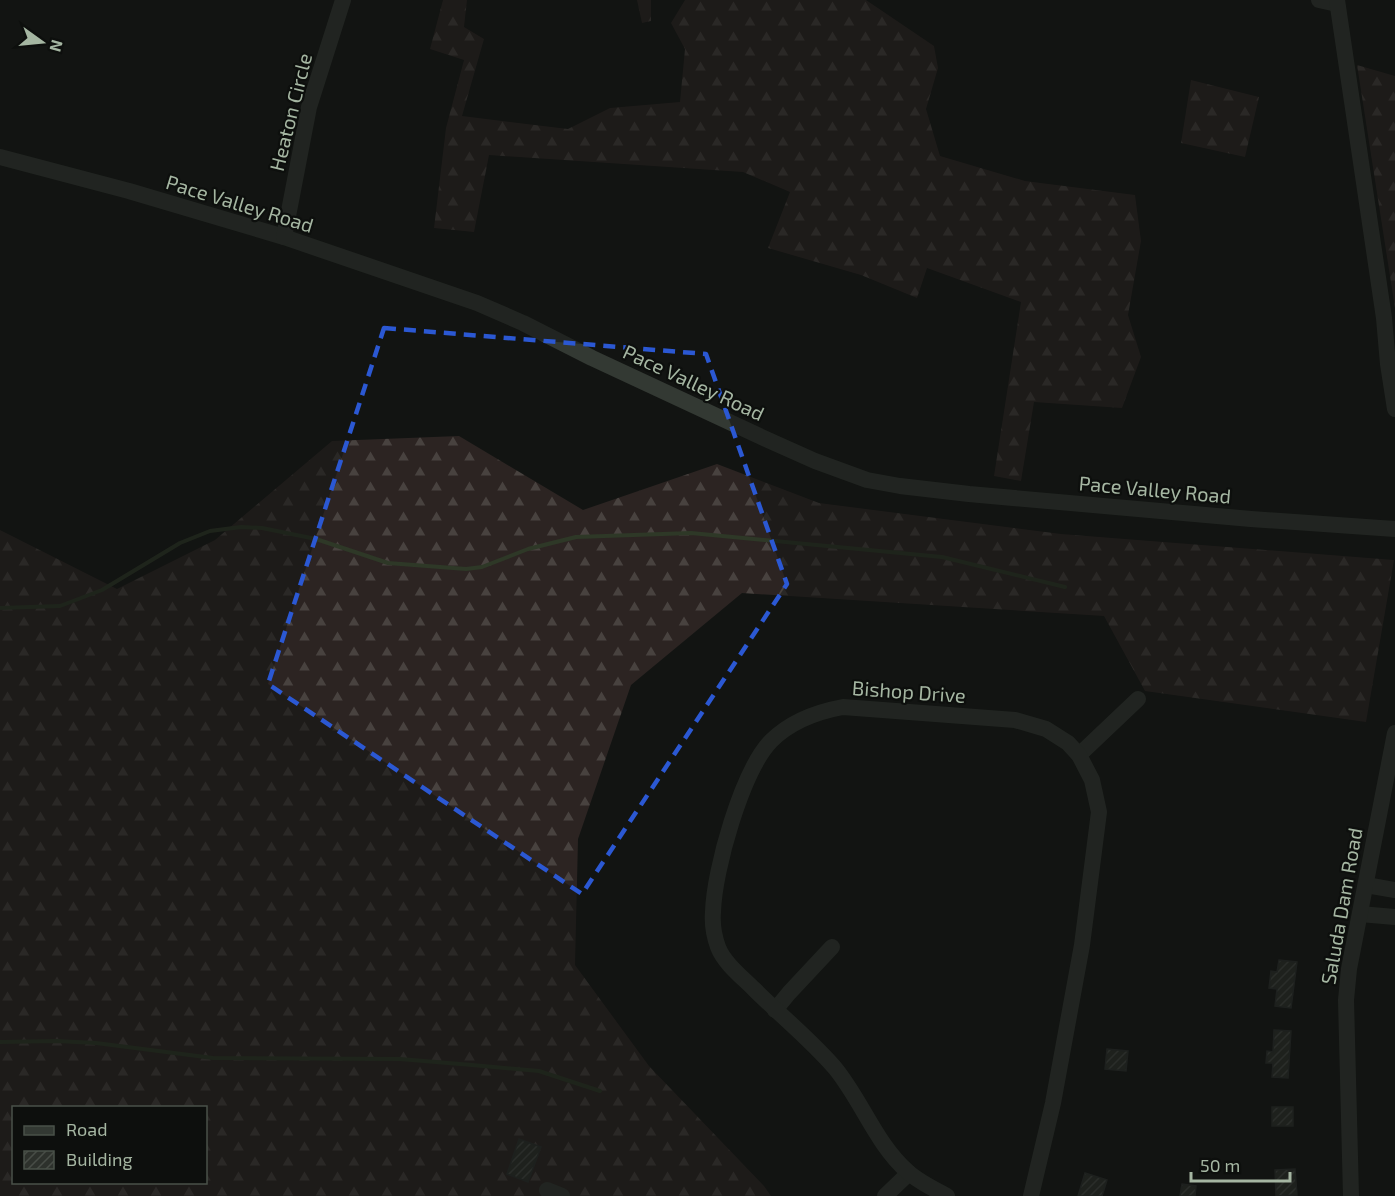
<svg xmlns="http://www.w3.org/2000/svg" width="1395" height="1196" font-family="'Exo 2',sans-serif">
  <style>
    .forest { fill: url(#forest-firs); fill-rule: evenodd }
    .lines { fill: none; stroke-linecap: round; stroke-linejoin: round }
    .stream { stroke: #2e3827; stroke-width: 4 }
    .building { fill: url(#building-hatch); stroke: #2c302d; stroke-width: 1.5 }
    .minor { stroke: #333933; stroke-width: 16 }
    .marked { fill: none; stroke: #2b58d3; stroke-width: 4.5; stroke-dasharray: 12 8; stroke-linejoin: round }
    .labels { text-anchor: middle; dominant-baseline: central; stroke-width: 4.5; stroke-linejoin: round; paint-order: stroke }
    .street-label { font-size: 20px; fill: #a5b6a2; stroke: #0d0f0d }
  </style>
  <defs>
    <pattern id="forest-firs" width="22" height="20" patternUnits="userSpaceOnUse" patternTransform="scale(1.5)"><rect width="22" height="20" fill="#2c2422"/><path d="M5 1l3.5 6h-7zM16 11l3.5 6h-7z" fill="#48423f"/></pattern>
    <pattern id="building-hatch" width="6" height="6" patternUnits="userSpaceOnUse" patternTransform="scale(1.5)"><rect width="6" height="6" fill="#2d312c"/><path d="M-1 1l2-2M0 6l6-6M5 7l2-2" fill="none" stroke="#484d47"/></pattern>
  </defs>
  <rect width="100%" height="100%" fill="#121412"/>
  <!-- forest -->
  <g class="forest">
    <polygon points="443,0 467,0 464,27 484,39 462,116 568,129 610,108 680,102 685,49 671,23 685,0 866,0 934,46 938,68 926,109 940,156 1025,181 1135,195 1141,241 1128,315 1141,357 1122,408 1034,402 1021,481 994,476 1021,302 927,268 917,298 861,275 768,248 790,192 743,172 489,155 474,232 434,228 446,128 464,60 430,49"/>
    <polygon points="637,0 651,0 651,21 642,23"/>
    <polygon points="1357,65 1395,76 1395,308"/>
    <polygon points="1191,80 1259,97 1245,157 1181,143"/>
    <path d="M 459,436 L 583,510 L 717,464 L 819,503 L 1061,534 L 1394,560 L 1366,722 L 1145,691 L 1104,616 L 742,593 L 631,685 L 578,839 L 575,965 L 649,1066 L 764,1186 L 771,1196 L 0,1196 L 0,530 L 117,589 L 215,540 L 332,441 ZM 14,1108 L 206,1108 L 206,1182 L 14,1182 Z"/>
  </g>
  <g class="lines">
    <!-- stream -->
    <g class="stream">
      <polyline points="0,608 60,606 102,590 180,543 210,531 241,527 262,528 316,539 388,563 466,569 482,567 528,549 576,537 691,533 942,557 1065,587"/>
      <polyline points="0,1042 57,1041 96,1043 213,1058 400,1059 472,1065 539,1071 600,1091"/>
    </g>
  </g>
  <!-- building -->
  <g class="building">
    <polygon points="1279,960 1297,962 1291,1008 1275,1006 1277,989 1269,988 1271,971 1277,972"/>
    <polygon points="1274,1030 1291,1031 1288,1078 1272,1077 1273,1063 1266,1063 1267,1051 1273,1052"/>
    <polygon points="1107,1049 1128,1051 1126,1071 1105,1069"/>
    <rect x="1272" y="1107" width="21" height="19"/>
    <polygon points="519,1139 541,1147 528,1182 507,1174"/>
    <polygon points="1295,1169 1297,1195 1276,1196 1275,1170"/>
    <polygon points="1085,1173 1107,1180 1102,1196 1078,1196"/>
    <polygon points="1182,1184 1196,1186 1195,1196 1180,1196"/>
  </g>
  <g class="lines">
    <!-- minor -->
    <g class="minor">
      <polyline points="1319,0 1337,4"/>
      <polyline points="1337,0 1384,318 1388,364 1395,409"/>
      <polyline points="0,157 129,191 284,237 477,303 523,323 592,358 768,440 815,461 867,480 900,486 969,494 1251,519 1395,529"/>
      <polyline points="284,237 309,107 343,0"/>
      <polyline points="1079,755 1138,699"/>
      <polyline points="1366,885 1395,890"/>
      <polyline points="1360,914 1395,917"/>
      <polyline points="775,1010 789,993 832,947"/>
      <polyline points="547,1190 562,1196"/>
      <polyline points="885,1196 909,1173"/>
      <path d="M 947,1196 C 934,1189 919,1182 908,1172 C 876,1144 862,1101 835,1068 C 811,1040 780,1015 754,989 C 742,977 724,963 718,947 C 714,936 712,924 713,912 C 714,870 742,771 771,741 C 791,721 816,712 843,707 L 1015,720 L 1046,729 L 1068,743 L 1079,755 L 1092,780 L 1099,812 L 1082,945 L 1053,1103 L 1031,1196"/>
      <polyline points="1351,1196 1346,1000 1349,969 1395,733"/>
    </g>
  </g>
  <!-- marked area -->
  <path d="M0 0H1395V1196H0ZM 384,328 L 706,354 L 787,584 L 582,894 L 268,684 Z" fill="#121412" fill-opacity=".55" fill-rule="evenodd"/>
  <path class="marked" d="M 384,328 L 706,354 L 787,584 L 582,894 L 268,684 Z"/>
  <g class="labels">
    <!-- street labels -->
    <g class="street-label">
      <text transform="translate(290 112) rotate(-76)">Heaton Circle</text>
      <text transform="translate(240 203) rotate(17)">Pace Valley Road</text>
      <text transform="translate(694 382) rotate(25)">Pace Valley Road</text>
      <text transform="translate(1155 489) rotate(5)">Pace Valley Road</text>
      <text transform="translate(909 691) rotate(4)">Bishop Drive</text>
      <text transform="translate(1341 906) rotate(-80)">Saluda Dam Road</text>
    </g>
  </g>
  <!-- legend -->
  <rect x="12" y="1106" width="195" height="78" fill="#0d0f0d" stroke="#4a5249" stroke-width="1.5"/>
  <rect x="24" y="1126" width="30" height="9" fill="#333933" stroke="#4a5249" stroke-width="1.5"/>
  <text x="66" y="1136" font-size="18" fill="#a5b6a2">Road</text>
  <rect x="24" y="1151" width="30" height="18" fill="url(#building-hatch)" stroke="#4a5249" stroke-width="1.5"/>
  <text x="66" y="1166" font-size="18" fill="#a5b6a2">Building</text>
  <!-- north arrow -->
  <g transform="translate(42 42) rotate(105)" stroke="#0d0f0d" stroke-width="4.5" paint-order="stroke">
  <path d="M0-4.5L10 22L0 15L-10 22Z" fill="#a5b6a2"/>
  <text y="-9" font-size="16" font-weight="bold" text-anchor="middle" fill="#a5b6a2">N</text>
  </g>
  <!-- scale -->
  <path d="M1191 1172v9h99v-9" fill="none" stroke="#a5b6a2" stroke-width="3"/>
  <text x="1200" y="1172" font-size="18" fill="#a5b6a2" stroke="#0d0f0d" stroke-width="4.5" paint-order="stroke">50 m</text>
</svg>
